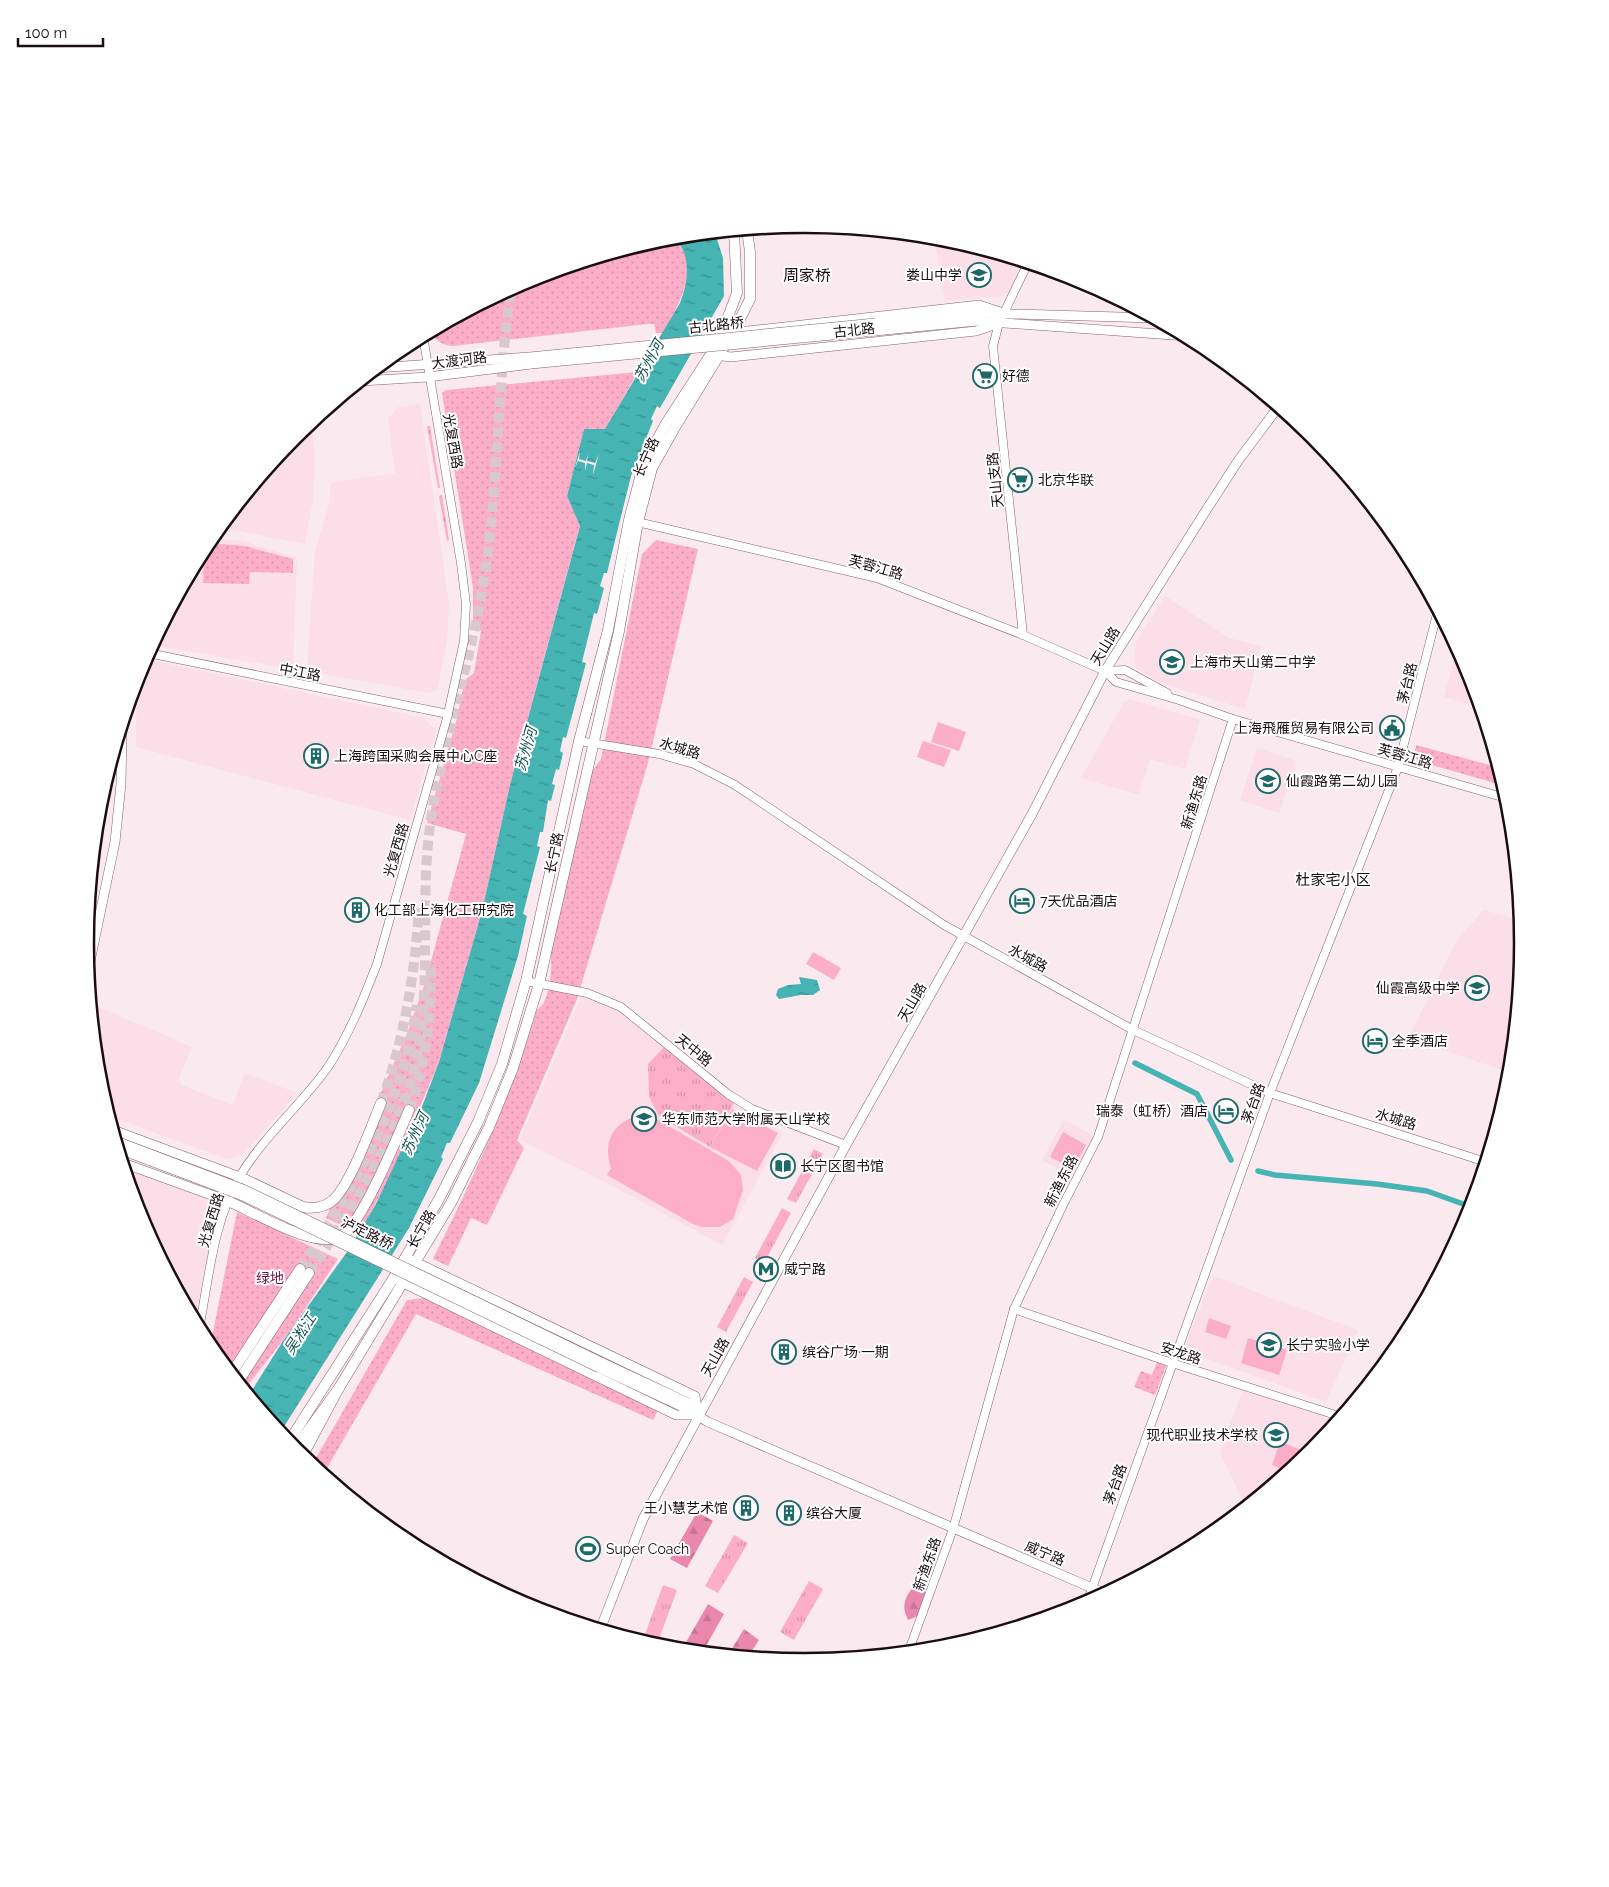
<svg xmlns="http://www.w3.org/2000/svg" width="1609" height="1887" font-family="Raleway,'Noto Sans SC',sans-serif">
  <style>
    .built { fill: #fbdee7 }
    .grass { fill: url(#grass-tufts) }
    .forest { fill: url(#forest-firs) }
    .park { fill: url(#park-dots) }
    .pitch { fill: #fcaec9 }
    .water { fill: url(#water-ripples) }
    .pier { fill: #fae9ee }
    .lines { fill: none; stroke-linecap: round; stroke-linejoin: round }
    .canal { stroke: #45b4b3; stroke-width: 5.5 }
    .trunk-tunnel { stroke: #d9c8cd; stroke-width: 10; stroke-dasharray: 10 5; stroke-linecap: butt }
    .tertiary-casing { stroke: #84626d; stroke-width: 9 }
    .secondary-casing { stroke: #84626d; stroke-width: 10 }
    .primary-casing { stroke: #84626d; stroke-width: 11 }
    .trunk-casing { stroke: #84626d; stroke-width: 11 }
    .tertiary { stroke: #fff; stroke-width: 8 }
    .secondary { stroke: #fff; stroke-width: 9 }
    .primary { stroke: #fff; stroke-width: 10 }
    .trunk { stroke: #fff; stroke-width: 10 }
    .secondary-bridge-casing { stroke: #84626d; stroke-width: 10; stroke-linecap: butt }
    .secondary-bridge { stroke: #fff; stroke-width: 9 }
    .labels { text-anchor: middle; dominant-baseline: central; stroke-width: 4; stroke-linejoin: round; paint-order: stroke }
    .poi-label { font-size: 14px; fill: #1b0e12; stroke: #fff; text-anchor: start }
    .street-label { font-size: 14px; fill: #1b0e12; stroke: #fff }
    .park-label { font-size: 14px; fill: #6b163e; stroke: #fff }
    .water-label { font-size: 15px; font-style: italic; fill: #125252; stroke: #fff }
    .neighbourhood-label { font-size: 15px; fill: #1b0e12; stroke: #fff }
    .quarter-label { font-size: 16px; fill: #1b0e12; stroke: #fff }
    .rim { fill: none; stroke: #1b0e12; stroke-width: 2.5 }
  </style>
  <defs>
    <pattern id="grass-tufts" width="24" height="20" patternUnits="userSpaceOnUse" patternTransform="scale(1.25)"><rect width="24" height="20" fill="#fcaec9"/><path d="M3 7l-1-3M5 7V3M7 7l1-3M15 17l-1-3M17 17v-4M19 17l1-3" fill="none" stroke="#d794ac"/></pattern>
    <pattern id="forest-firs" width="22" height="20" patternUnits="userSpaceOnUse" patternTransform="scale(1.25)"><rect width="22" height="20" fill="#e988ac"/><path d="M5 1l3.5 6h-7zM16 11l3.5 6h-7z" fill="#c77493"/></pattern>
    <pattern id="park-dots" width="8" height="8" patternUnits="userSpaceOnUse" patternTransform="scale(1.25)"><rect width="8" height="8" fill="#fcaec9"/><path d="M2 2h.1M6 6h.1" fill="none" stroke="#d794ac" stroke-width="1.8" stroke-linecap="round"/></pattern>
    <pattern id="water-ripples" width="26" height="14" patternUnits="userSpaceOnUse" patternTransform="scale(1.25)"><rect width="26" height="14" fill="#45b4b3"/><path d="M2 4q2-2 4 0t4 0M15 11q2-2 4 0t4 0" fill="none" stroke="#399190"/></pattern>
  </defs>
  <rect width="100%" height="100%" fill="#fae9ee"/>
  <!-- built -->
  <g class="built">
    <polygon points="934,237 945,238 1024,262 1011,289 1003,296 945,301"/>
    <polygon points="420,404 449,603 447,641 437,690 429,693 307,671 315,551 330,501 330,483 395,473 388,419 398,407"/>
    <polygon points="312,421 315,462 313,499 305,544 220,527 296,435"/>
    <polygon points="210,539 240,540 297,558 293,669 152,645"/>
    <polygon points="1165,596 1229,638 1261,646 1245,709 1160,683 1136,667 1134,656 1137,640"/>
    <polygon points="1458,647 1469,668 1481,707 1444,697"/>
    <polygon points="155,661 423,718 436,730 410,820 136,747 137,678 138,674"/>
    <polygon points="1129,699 1200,720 1185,769 1150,759 1139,795 1081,778 1123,704"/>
    <polygon points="1257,748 1297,761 1279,813 1240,800"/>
    <polygon points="1484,910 1522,921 1524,944 1515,1032 1502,1070 1414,1040 1411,1033 1457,940"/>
    <polygon points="582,995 615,1007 734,1103 783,1133 722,1245 590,1174 520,1140"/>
    <polygon points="91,1004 192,1047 179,1078 181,1085 233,1105 245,1073 297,1093 243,1155 227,1159 109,1116 99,1084"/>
    <polygon points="1064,1120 1094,1136 1072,1176 1042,1160"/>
    <polygon points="137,1172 215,1199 218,1207 194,1320 140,1219 132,1194"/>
    <polygon points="1213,1276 1358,1330 1326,1402 1186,1351 1188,1338"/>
    <polygon points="1243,1389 1340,1419 1313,1452 1246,1508 1220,1452"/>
  </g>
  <!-- grass -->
  <g class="grass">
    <polygon points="427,426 430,426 440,488 438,488"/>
    <polygon points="442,495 449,540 447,541 439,496"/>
    <polygon points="664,1047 734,1103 710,1147 659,1116 649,1097 648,1064"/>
    <polygon points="814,1149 823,1154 796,1203 787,1199"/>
    <polygon points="782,1208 791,1213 764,1263 755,1258"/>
    <polygon points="744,1277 753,1282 726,1332 717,1327"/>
    <polygon points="734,1535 748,1543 718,1593 705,1586"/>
    <polygon points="809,1581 823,1589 794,1640 780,1632"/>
    <polygon points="663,1585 677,1590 658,1642 644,1637"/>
  </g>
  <!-- forest -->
  <g class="forest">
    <polygon points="697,1512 713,1521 687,1568 670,1559"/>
    <path d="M 917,1583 L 926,1589 L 918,1616 L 908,1620 C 900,1604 906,1595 917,1583 Z"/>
    <polygon points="708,1604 724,1614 702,1653 681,1651"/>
    <polygon points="744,1629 759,1640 748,1657 728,1655"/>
  </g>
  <!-- park -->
  <g class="park">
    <path d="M 675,237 C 701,267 680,303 663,333 L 656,333 L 654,324 L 648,324 L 453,346 C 443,345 435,341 431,331 L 529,279 L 664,238 Z"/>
    <polygon points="638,372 605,430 584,429 567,496 580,525 510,785 482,911 439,1062 392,1173 359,1234 326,1218 408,1031 424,986 466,834 427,823 457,718 465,680 474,673 481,631 473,620 473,587 442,393 446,390"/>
    <path d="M 656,540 L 698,549 L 648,763 L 577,999 L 517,1140 L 524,1148 L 487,1225 L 471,1218 L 448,1266 L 433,1259 C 473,1179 510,1098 536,1013 C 537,1008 540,1008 543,1004 C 550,993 553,965 550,953 L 592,771 L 601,759 L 642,554 Z"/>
    <polygon points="207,543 245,546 293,559 293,573 250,572 249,584 203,583 204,547"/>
    <polygon points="1416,745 1500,768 1505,786 1418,761 1414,755"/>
    <polygon points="110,765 99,870 86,929 99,803"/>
    <polygon points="237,1212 338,1259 291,1330 244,1390 210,1347"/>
    <polygon points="424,1298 658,1410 653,1420 416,1314 323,1475 312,1465 407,1300"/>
    <polygon points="1157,1362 1166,1366 1155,1395 1134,1387 1141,1371 1152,1375"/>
  </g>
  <!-- pitch -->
  <g class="pitch">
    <polygon points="955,241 1007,257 1006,259 954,244"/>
    <polygon points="938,722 966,732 959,751 931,742"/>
    <polygon points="923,741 951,750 944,767 917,757"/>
    <polygon points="813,952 841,968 834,980 806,964"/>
    <polygon points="732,1109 778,1133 757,1171 710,1147"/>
    <path d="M 648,1114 L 729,1161 L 741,1175 L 743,1190 L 733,1219 L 720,1227 L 702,1227 L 693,1224 L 607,1175 L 611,1168 C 601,1138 617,1117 648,1114 Z"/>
    <polygon points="1063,1132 1086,1145 1073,1169 1050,1157"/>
    <polygon points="1209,1318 1231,1326 1226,1339 1205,1332"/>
    <polygon points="1248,1338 1287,1350 1279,1375 1241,1363"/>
    <polygon points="1280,1442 1281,1442 1311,1454 1289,1472 1272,1465"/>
  </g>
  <!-- water -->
  <g class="water">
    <path d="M 715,233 L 723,258 L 724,296 L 660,408 L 657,406 L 651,419 L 653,421 L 631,476 L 607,573 L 604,573 L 600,586 L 604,588 L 597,614 L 594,613 L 582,662 L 586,663 L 566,738 L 563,737 L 560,751 L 563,753 L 559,770 L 556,769 L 552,784 L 555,785 L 551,801 L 548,800 L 543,832 L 540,832 L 537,846 L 540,847 L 523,914 L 527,916 L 518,956 L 479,1083 L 450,1143 L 447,1143 L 441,1157 L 443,1159 L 409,1228 L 280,1433 L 249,1395 L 283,1341 L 347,1252 L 376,1204 L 423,1104 L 439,1062 L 482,911 L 510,785 L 580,526 L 567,496 L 584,429 L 605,429 L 680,303 C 689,280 691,256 675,237 Z"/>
    <polygon points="523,282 521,288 498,301 494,297"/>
    <polygon points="799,977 817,980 820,990 813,995 801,995 779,999 776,995 778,989 788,985 801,984"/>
  </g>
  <!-- pier -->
  <polygon class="pier" points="580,451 579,459 586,461 588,454 587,461 595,463 599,454 593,475 594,465 587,463 585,471 585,463 578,461 575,468"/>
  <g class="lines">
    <!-- canal -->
    <g class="canal">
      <polyline points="1135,1063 1197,1094 1231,1160"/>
      <polyline points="1258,1171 1275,1175 1377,1184 1427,1191 1466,1205"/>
    </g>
    <!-- trunk-tunnel -->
    <g class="trunk-tunnel">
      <path d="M 381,1103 C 404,1041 415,974 419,908"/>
      <path d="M 409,1110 C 428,1057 431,1017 431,961"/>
      <path d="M 300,1269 C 354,1187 403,1104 417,1005"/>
      <path d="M 309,1273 C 355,1204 408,1123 420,1039 C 430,966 420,892 431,819 C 443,738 472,660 484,579 C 499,483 497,385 511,288"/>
    </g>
    <defs>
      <g id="tertiary">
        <polyline points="633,521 877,578 1023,635 1105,671 1116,682 1179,700 1233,719 1509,799"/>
        <polyline points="1023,635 993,346 999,323 1028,263"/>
        <polyline points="148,653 448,714"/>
        <polyline points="1105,671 1125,670 1167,693"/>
        <polyline points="579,741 659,754 694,764 735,785 944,925 1133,1030 1270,1093 1486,1162"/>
        <polyline points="526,981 587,993 621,1007 728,1094 752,1109 846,1145"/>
        <polyline points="1014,1309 1172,1363 1342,1417"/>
        <path d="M 199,1329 C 209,1278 213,1222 240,1176 C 264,1136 301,1105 328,1067 C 349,1035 363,1000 377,964 L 447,718 L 464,641 L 466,604 L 461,563 L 423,336"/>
        <polyline points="1086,1605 1270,1093 1398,767 1438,610"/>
        <polyline points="908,1653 953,1529 1014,1309 1063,1205 1098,1137 1233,719"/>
      </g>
      <g id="secondary">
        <polyline points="875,323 977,313 1154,318"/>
        <polyline points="729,331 748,331 979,305 1003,313"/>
        <polyline points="875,331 977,321 1187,336"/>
        <polyline points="714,355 731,357 976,331 994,325"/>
        <polyline points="376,368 530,357"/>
        <polyline points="361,381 428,377 531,364"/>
        <polyline points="88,971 115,842 121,784 122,728"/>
        <polyline points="113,1130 240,1177"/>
        <polyline points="123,1163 228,1201"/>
        <polyline points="405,1257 695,1396 698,1415"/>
        <polyline points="397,1280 676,1415 696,1415"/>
        <polyline points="601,1362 691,1404 696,1411"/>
        <polyline points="599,1368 689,1410 708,1422 1106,1594"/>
        <polyline points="600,1630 643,1519 846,1145 1032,814 1105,671 1205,512 1238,461 1279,406"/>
      </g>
      <g id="primary">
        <polyline points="288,1443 393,1279 439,1199 478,1122 502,1064 526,981 579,741 608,630 629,520 643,466 665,425 711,354 723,330 737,293 734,231"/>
        <polyline points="302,1457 339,1388 451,1203 489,1127 513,1068 539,984 619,631 638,522 652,468 674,429 734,331 750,299 750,252 747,230"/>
      </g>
      <g id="trunk">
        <path d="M 240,1177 L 303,1207 C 314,1209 323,1208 332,1201 C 350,1186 371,1127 381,1103"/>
        <path d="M 228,1201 C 253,1212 299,1239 324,1239 C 331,1240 337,1238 343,1235 C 363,1221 398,1136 409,1110"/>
        <polyline points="231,1374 300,1269"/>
        <polyline points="238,1382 309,1273"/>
        <polyline points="294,1450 339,1388"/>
      </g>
    </defs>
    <!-- tertiary casing -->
    <use href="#tertiary" class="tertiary-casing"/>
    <!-- secondary casing -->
    <use href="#secondary" class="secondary-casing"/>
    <!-- primary casing -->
    <use href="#primary" class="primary-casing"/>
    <!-- trunk casing -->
    <use href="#trunk" class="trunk-casing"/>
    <!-- tertiary -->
    <use href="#tertiary" class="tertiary"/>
    <!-- secondary -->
    <use href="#secondary" class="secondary"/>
    <!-- primary -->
    <use href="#primary" class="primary"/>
    <!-- trunk -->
    <use href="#trunk" class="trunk"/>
    <defs>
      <g id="secondary-bridge">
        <polyline points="530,357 875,323"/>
        <polyline points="531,364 875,331"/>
        <polyline points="116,1141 245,1190 601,1362"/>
        <polyline points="119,1149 243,1196 599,1368"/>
      </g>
    </defs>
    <!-- secondary-bridge casing -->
    <use href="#secondary-bridge" class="secondary-bridge-casing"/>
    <!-- secondary-bridge -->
    <use href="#secondary-bridge" class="secondary-bridge"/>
  </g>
  <!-- icons -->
  <defs>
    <symbol id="school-ring" viewBox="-11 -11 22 22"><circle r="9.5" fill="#fff" stroke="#1d6969" stroke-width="1.5"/><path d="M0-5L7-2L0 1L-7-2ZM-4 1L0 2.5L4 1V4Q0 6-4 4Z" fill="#1d6969"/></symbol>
    <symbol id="supermarket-ring" viewBox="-11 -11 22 22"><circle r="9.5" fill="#fff" stroke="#1d6969" stroke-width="1.5"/><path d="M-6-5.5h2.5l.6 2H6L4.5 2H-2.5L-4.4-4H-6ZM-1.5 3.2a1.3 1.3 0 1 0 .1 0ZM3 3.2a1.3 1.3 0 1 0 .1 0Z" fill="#1d6969"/></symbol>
    <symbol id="civic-ring" viewBox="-11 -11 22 22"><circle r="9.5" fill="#fff" stroke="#1d6969" stroke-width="1.5"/><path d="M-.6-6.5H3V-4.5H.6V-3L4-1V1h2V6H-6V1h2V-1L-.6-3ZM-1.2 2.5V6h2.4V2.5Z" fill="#1d6969"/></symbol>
    <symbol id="building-ring" viewBox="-11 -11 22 22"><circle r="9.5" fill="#fff" stroke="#1d6969" stroke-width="1.5"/><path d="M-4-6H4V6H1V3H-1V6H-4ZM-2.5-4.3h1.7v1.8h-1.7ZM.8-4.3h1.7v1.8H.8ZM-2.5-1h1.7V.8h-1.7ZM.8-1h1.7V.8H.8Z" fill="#1d6969"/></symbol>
    <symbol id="hotel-ring" viewBox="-11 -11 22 22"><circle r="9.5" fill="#fff" stroke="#1d6969" stroke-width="1.5"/><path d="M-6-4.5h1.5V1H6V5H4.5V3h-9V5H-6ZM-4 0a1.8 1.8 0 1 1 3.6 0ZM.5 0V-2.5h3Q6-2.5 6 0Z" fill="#1d6969"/></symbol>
    <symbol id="library-ring" viewBox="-11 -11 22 22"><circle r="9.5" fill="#fff" stroke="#1d6969" stroke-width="1.5"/><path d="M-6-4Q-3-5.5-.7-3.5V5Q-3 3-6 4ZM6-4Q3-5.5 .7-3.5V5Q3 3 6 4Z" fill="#1d6969"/></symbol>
    <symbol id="metro-ring" viewBox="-11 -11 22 22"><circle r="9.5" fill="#fff" stroke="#1d6969" stroke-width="1.5"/><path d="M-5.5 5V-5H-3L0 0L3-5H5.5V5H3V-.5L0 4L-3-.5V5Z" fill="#1d6969"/></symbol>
    <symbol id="stadium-ring" viewBox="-11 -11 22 22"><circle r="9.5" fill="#fff" stroke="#1d6969" stroke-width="1.5"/><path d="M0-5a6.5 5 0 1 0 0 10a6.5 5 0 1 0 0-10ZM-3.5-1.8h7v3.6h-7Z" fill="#1d6969"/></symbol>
  </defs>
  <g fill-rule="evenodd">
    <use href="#school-ring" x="965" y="261" width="28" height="28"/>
    <use href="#supermarket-ring" x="971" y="362" width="28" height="28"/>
    <use href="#supermarket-ring" x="1006" y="466" width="28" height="28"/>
    <use href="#school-ring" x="1158" y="648" width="28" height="28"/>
    <use href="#civic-ring" x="1378" y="714" width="28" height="28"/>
    <use href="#building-ring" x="302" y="742" width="28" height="28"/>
    <use href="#school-ring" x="1254" y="767" width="28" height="28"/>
    <use href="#hotel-ring" x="1008" y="887" width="28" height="28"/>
    <use href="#building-ring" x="343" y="896" width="28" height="28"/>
    <use href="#school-ring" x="1463" y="974" width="28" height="28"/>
    <use href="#hotel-ring" x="1361" y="1027" width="28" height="28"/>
    <use href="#hotel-ring" x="1212" y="1097" width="28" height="28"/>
    <use href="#school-ring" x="630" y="1105" width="28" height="28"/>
    <use href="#library-ring" x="769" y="1152" width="28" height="28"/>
    <use href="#metro-ring" x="752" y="1255" width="28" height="28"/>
    <use href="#school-ring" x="1255" y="1331" width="28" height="28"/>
    <use href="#building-ring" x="770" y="1338" width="28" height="28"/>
    <use href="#school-ring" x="1262" y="1421" width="28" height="28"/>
    <use href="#building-ring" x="732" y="1494" width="28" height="28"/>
    <use href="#building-ring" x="775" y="1499" width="28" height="28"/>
    <use href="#stadium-ring" x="574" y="1535" width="28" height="28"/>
  </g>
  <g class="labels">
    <!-- poi labels -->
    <g class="poi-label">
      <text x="962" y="275" text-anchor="end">娄山中学</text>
      <text x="1002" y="376">好德</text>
      <text x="1038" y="480">北京华联</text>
      <text x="1190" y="662">上海市天山第二中学</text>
      <text x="1374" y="728" text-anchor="end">上海飛雁贸易有限公司</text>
      <text x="334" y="756">上海跨国采购会展中心C座</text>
      <text x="1286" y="781">仙霞路第二幼儿园</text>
      <text x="1040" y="901">7天优品酒店</text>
      <text x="374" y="910">化工部上海化工研究院</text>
      <text x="1460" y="988" text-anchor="end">仙霞高级中学</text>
      <text x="1392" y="1041">全季酒店</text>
      <text x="1208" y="1111" text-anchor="end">瑞泰（虹桥）酒店</text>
      <text x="662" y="1119">华东师范大学附属天山学校</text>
      <text x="800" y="1166">长宁区图书馆</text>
      <text x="784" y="1269">威宁路</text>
      <text x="1286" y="1345">长宁实验小学</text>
      <text x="802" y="1352">缤谷广场·一期</text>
      <text x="1258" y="1435" text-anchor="end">现代职业技术学校</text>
      <text x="728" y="1508" text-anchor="end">王小慧艺术馆</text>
      <text x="806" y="1513">缤谷大厦</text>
      <text x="606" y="1549">Super Coach</text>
    </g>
    <!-- street labels -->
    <g class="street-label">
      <text transform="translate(716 325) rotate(-6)">古北路桥</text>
      <text transform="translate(854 330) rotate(-6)">古北路</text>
      <text transform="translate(459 360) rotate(-7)">大渡河路</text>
      <text transform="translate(453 441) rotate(80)">光复西路</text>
      <text transform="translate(646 457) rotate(-66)">长宁路</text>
      <text transform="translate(995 480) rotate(-96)">天山支路</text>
      <text transform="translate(876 567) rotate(16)">芙蓉江路</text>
      <text transform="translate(1105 646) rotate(-59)">天山路</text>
      <text transform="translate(300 672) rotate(11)">中江路</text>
      <text transform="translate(1407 683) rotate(-76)">茅台路</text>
      <text transform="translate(680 748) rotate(17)">水城路</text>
      <text transform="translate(1405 756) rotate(16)">芙蓉江路</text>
      <text transform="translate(1194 802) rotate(-73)">新渔东路</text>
      <text transform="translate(396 850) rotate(-74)">光复西路</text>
      <text transform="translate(554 853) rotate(-78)">长宁路</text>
      <text transform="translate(1028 958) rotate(29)">水城路</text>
      <text transform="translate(912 1002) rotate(-60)">天山路</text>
      <text transform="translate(694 1050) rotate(39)">天中路</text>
      <text transform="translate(1253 1103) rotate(-70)">茅台路</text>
      <text transform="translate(1396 1119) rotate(17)">水城路</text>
      <text transform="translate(1061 1181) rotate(-63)">新渔东路</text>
      <text transform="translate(211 1220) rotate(-73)">光复西路</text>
      <text transform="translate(421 1229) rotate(-60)">长宁路</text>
      <text transform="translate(367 1233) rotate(26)">泸定路桥</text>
      <text transform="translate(1181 1353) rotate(18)">安龙路</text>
      <text transform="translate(715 1357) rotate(-61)">天山路</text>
      <text transform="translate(1115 1484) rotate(-70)">茅台路</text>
      <text transform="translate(1045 1553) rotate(23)">威宁路</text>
      <text transform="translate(927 1564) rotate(-71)">新渔东路</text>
    </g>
    <!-- park labels -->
    <g class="park-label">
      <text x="270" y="1278">绿地</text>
    </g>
    <!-- water labels -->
    <g class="water-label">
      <text transform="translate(649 361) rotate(-61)">苏州河</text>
      <text transform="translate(526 749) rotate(-74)">苏州河</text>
      <text transform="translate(415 1134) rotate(-65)">苏州河</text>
      <text transform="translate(300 1334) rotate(-57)">吴淞江</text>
    </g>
    <!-- neighbourhood labels -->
    <g class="neighbourhood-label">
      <text x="1333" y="880">杜家宅小区</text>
    </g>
    <!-- quarter labels -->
    <g class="quarter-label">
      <text x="807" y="275">周家桥</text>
    </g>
  </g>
  <!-- crop -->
  <path d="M0 0H1609V1887H0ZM94 943a710 710 0 1 1 1420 0a710 710 0 1 1-1420 0Z" fill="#fff" fill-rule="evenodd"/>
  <path class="rim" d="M94 943a710 710 0 1 1 1420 0a710 710 0 1 1-1420 0Z"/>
  <!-- scale -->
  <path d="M18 38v8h85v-8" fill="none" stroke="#1b0e12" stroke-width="2.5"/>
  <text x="25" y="38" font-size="15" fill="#1b0e12" stroke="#ffffff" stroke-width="4" paint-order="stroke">100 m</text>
</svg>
